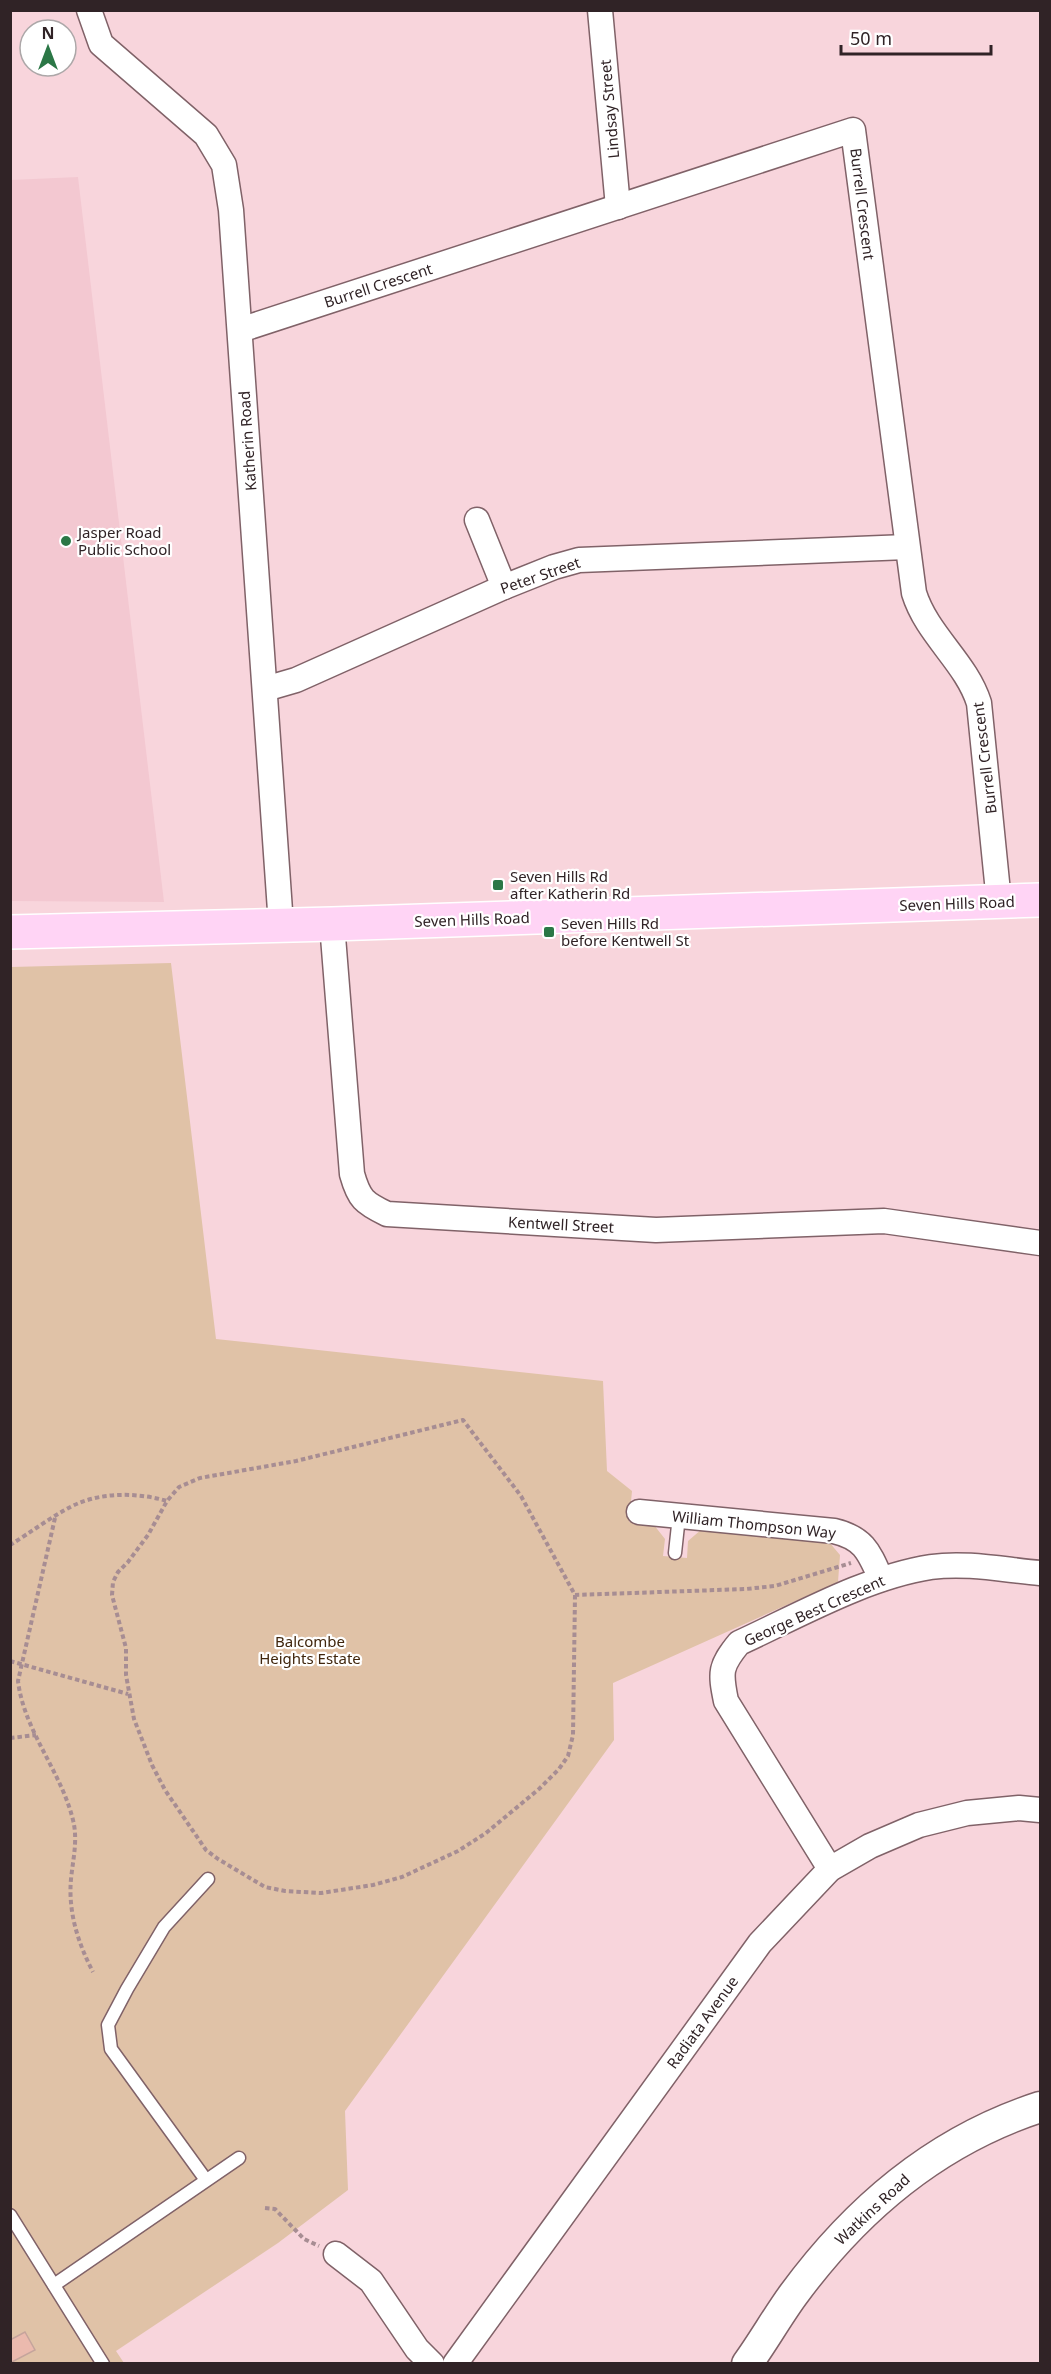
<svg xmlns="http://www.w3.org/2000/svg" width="1051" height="2374" font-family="'Noto Sans',sans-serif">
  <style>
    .built { fill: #f3c8d1 }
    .green { fill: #e0c2a7 }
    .building { fill: #ebbaae; stroke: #c5a49c; stroke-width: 1.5 }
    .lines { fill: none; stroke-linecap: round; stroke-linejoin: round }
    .service-casing { stroke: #806268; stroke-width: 15 }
    .minor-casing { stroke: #806268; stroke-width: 27 }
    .tertiary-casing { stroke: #806268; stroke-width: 33 }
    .primary-casing { stroke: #fff; stroke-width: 36 }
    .path { stroke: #a78d93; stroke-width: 4; stroke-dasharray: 4.5 3; stroke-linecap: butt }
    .service { stroke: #fff; stroke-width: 12 }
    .minor { stroke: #fff; stroke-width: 24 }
    .tertiary { stroke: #fff; stroke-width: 30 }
    .primary { stroke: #ffd4f5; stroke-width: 33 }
    .poi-dot { fill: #2b7746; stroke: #fff; stroke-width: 2 }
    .labels { text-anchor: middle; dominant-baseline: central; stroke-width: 4.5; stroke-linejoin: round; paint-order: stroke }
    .street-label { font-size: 15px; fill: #302326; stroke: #fff }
    .poi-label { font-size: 15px; fill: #302326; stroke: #fff; text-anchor: start }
    .park-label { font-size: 15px; fill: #40260d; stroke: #fff }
  </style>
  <rect width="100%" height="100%" fill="#f8d5dc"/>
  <!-- built -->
  <polygon class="built" points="78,177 164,902 11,901 11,180"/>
  <!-- green -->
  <polygon class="green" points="171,963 216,1339 603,1381 607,1471 632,1491 629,1522 654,1525 665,1539 663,1556 687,1558 688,1541 702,1529 829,1542 840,1555 838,1582 613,1683 614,1740 345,2111 348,2190 278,2243 116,2351 124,2363 11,2363 11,967"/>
  <!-- building -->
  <polygon class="building" points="25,2332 35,2350 10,2363 10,2340"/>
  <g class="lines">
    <defs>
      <g id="service">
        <polyline points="675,1553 679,1516"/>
        <polyline points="206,2180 111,2049 108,2025 127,1989 164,1927 208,1879"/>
        <polyline points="10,2215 103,2364"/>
        <polyline points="54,2285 239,2158"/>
      </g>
      <g id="minor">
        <polyline points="89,10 101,44 206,135 224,165 231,210 281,925"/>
        <polyline points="600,10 618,207"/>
        <path d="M 240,330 L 853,130 L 914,593 C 927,635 966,662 979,703 L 999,902"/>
        <polyline points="477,520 504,587"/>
        <polyline points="265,689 296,680 504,587 554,567 579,560 907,547"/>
        <path d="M 332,924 L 352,1174 C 359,1199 364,1203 387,1214 L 656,1230 L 884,1221 L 1040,1243"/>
        <path d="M 639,1512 L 834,1531 C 864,1538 869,1552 881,1579"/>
        <path d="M 830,1869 L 726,1701 C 720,1672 720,1666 739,1643 C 798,1616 866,1577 931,1567 C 967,1562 1004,1570 1040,1573"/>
        <polyline points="336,2254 371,2281 417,2349 432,2364"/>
        <polyline points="455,2364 760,1943 830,1869 870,1846 919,1825 967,1813 1019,1808 1040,1810"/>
      </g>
      <path id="tertiary" d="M 747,2364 C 763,2342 777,2317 793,2295 C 856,2209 938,2140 1040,2107"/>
      <polyline id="primary" points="10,932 332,924 1040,900"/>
    </defs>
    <!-- service casing -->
    <use href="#service" class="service-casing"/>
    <!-- minor casing -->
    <use href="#minor" class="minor-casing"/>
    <!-- tertiary casing -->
    <use href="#tertiary" class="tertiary-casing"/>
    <!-- primary casing -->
    <use href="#primary" class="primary-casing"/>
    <!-- path -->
    <g class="path">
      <path d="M 55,1518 L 18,1681 C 24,1731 61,1771 73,1820 C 78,1840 73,1859 71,1879 C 68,1912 78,1943 93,1972"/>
      <path d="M 10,1545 C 30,1533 59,1511 79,1503 C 106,1492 140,1493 167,1501"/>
      <polyline points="575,1595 573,1735 568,1756 559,1769 539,1789 486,1833 458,1851 402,1877 373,1885 321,1893 285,1891 265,1887 218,1859 206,1850 165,1790 152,1765 134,1719 126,1675 126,1648 112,1595 113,1582 118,1572 128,1562 148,1535 167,1501 179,1487 200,1478 296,1461 463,1420 521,1496 575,1595 746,1589 775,1586 851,1563"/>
      <polyline points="10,1661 128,1694"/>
      <polyline points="10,1738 36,1735"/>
      <polyline points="265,2208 275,2209 304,2239 319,2246"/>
    </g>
    <!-- service -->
    <use href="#service" class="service"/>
    <!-- minor -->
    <use href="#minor" class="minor"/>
    <!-- tertiary -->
    <use href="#tertiary" class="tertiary"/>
    <!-- primary -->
    <use href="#primary" class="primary"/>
  </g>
  <!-- markers -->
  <g class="poi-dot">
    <circle cx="66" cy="541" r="6"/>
    <rect x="492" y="879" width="12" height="12" rx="3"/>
    <rect x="543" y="926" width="12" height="12" rx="3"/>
  </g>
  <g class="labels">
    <!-- street labels -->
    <g class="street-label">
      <text transform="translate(609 109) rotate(-95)">Lindsay Street</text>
      <text transform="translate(863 204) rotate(83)">Burrell Crescent</text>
      <text transform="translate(378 285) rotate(-18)">Burrell Crescent</text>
      <text transform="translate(247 441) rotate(-94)">Katherin Road</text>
      <text transform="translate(540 575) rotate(-19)">Peter Street</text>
      <text transform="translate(984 758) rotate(-97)">Burrell Crescent</text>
      <text transform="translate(957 903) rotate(-2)">Seven Hills Road</text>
      <text transform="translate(472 919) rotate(-2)">Seven Hills Road</text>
      <text transform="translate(561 1224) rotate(3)">Kentwell Street</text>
      <text transform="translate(754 1524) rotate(6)">William Thompson Way</text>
      <text transform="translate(814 1610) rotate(-24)">George Best Crescent</text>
      <text transform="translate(702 2022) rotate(-54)">Radiata Avenue</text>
      <text transform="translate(872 2209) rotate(-43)">Watkins Road</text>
    </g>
    <!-- poi labels -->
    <g class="poi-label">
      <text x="78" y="532">Jasper Road<tspan x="78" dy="17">Public School</tspan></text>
      <text x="510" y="876">Seven Hills Rd<tspan x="510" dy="17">after Katherin Rd</tspan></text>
      <text x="561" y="923">Seven Hills Rd<tspan x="561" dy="17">before Kentwell St</tspan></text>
    </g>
    <!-- park labels -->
    <g class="park-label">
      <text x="310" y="1641">Balcombe<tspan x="310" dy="17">Heights Estate</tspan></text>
    </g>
  </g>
  <!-- border -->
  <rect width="1051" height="2374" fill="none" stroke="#302326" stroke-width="24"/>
  <!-- north arrow -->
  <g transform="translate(48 48)"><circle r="28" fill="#ffffff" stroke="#aca7a8" stroke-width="1.5"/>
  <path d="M0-4.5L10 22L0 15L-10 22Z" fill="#2b7746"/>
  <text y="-9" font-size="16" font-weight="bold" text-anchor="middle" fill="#302326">N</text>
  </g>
  <!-- scale -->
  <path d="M841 45v9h150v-9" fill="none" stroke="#302326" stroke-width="3"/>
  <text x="850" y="45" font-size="18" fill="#302326" stroke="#ffffff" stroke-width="4.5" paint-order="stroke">50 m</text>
</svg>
